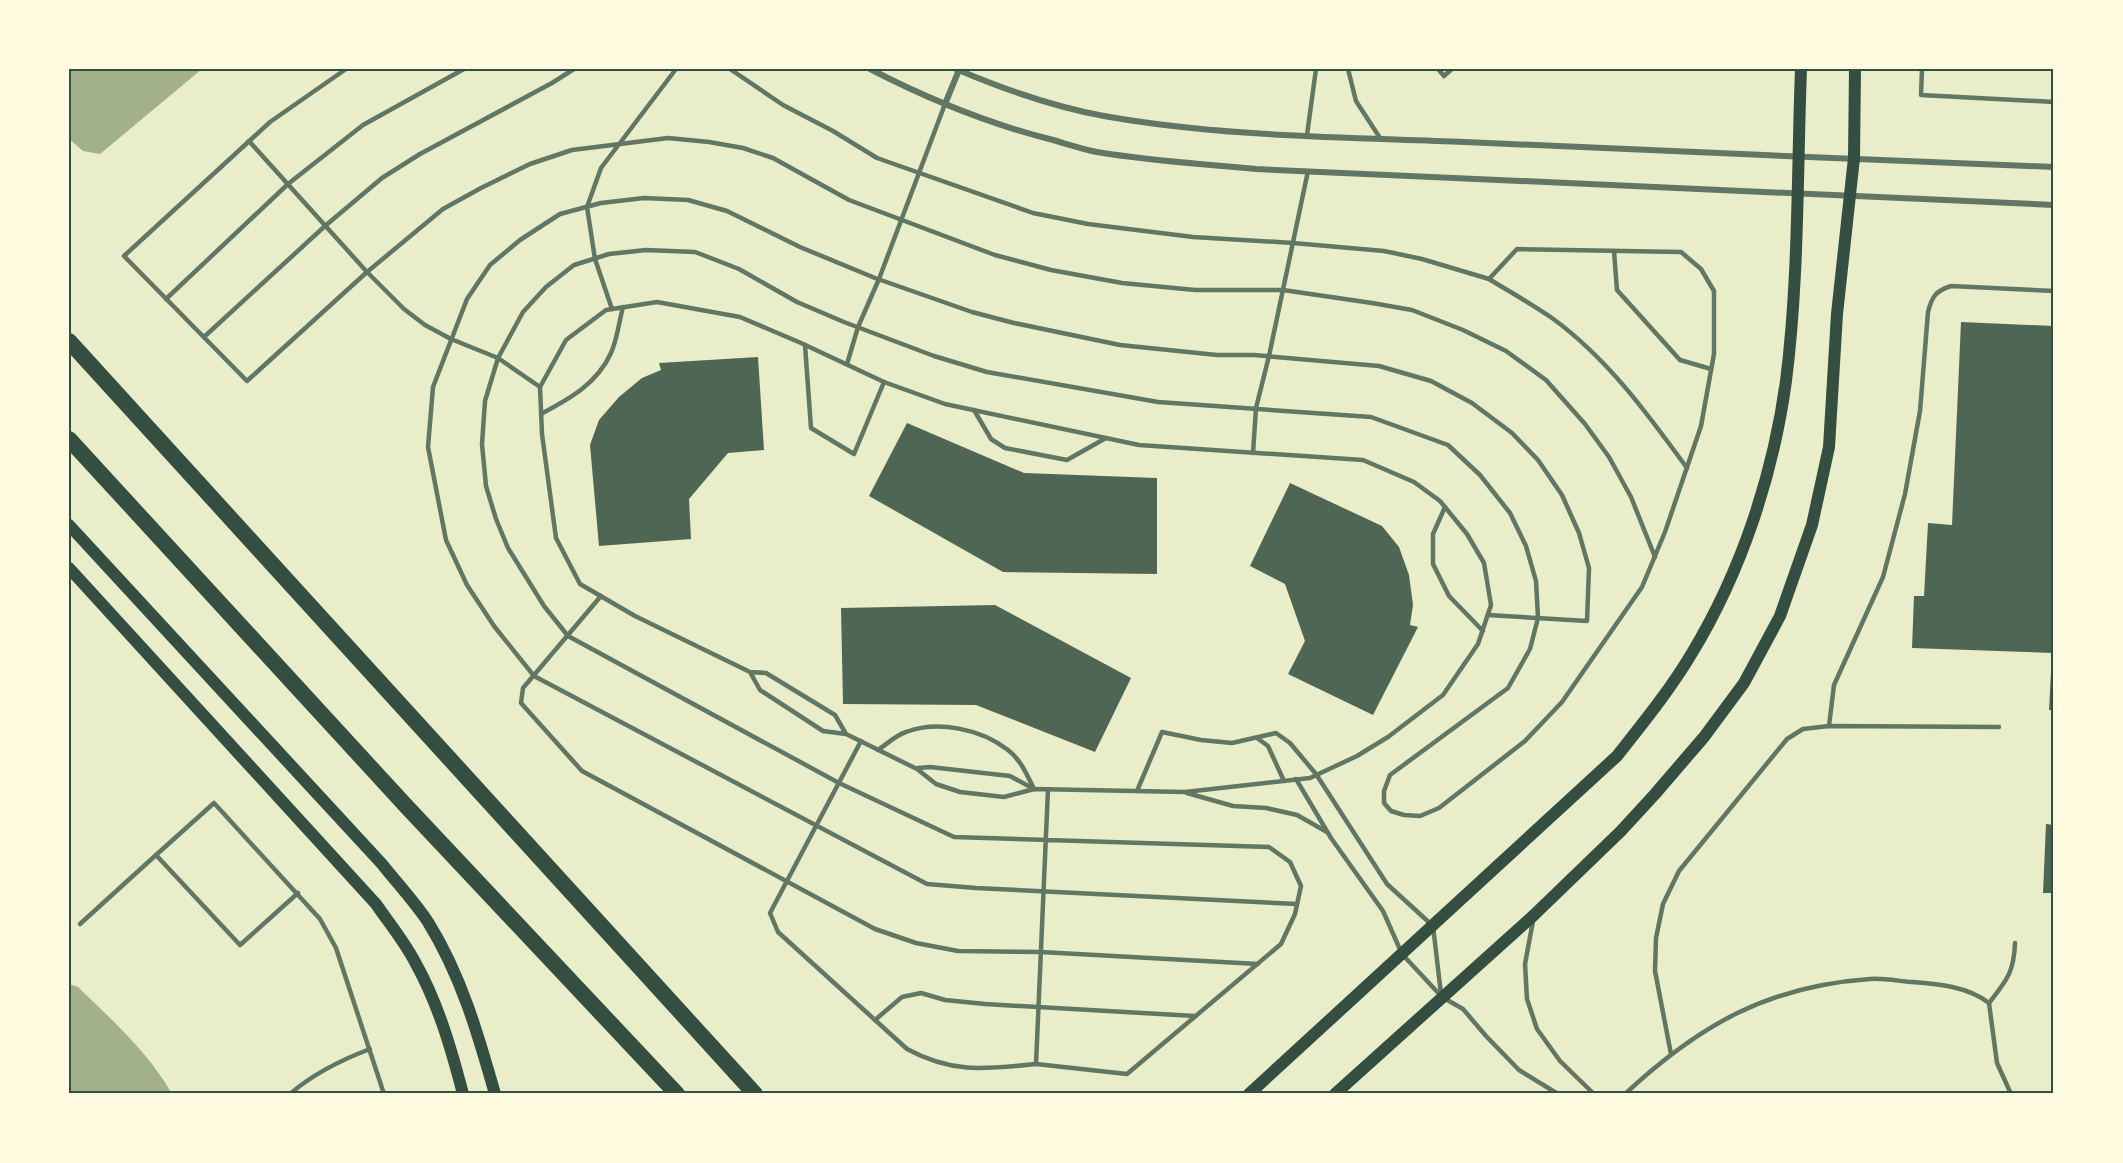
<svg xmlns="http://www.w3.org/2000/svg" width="2123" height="1163" font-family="Roboto,sans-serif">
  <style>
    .water { fill: #a3b18a }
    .building { fill: #4f6655 }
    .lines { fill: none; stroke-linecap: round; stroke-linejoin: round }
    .service { stroke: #617663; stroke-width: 4.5 }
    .minor { stroke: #617663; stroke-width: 6 }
    .secondary { stroke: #344e41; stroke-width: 12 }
    .trunk { stroke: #344e41; stroke-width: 16 }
    .neatline { fill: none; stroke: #344e41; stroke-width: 2 }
  </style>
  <rect width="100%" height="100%" fill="#e9edc9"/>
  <!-- water -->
  <g class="water">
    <polygon points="69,69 202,69 100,154 83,151 69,139"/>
    <path d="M 69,984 L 78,987 C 112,1020 149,1053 172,1094 L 69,1094 Z"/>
  </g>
  <!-- building -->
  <g class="building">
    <polygon points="1961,322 2054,326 2054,710 2049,710 2052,653 1912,648 1914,596 1924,596 1928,523 1952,525"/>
    <polygon points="758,357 764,450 728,453 689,499 691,539 599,546 590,445 599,420 619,397 642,378 661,370 659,363"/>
    <polygon points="907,423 1024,473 1157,478 1157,574 1003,572 869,496"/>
    <polygon points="1290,483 1382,526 1399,547 1409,575 1413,605 1410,625 1418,627 1373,715 1288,674 1305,641 1285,584 1250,566"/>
    <polygon points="995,605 1131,678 1095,752 976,705 843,704 841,608"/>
    <polygon points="2046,824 2054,825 2054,893 2043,893"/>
  </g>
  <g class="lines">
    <!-- service -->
    <g class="service">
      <polyline points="346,69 270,122 124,256 247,381 367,272 443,209 481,188 530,164 572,150 668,138 709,142 743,148 773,158 849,200 995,255 1051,270 1122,283 1195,290 1283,290 1372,303 1412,310 1463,330 1506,351 1546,380 1585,424 1609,457 1631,497 1655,557"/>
      <polyline points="730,69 783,105 833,131 877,158 1033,213 1088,224 1193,237 1293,243 1384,251 1422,259 1489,279 1517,249 1681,252 1701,269 1714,291 1714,354 1701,426 1665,532 1642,587 1562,702 1525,741 1439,808 1420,816 1404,815 1391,811 1384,803 1384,791 1390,775 1508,688 1530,649 1538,618 1536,581 1526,546 1510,513 1480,475 1448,445 1371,417 1158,402 987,372 934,356 844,322 797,302 739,269 695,252 646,250 609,254 574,265 546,287 523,312 498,358 485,401 482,444 486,486 496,519 508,548 544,606 568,636 839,783 954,837 1269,847 1290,862 1301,886 1295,914 1281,944 1127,1074 1036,1064 1048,789"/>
      <polyline points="1348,69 1356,101 1380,138"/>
      <polyline points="1438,69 1444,76 1452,69"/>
      <polyline points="1922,69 1921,95 2054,102"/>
      <polyline points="1307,135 1316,69"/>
      <polyline points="249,141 367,272 404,309 425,325 451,339 498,358 540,387"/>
      <polyline points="1614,251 1617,290 1680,360 1711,369"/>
      <path d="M 1489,279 C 1510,292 1532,304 1552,318 C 1607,358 1647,413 1687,468"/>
      <polyline points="166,299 288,184 363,125 464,69"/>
      <polyline points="612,309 595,259 587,207 601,168 676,69"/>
      <polyline points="204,337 325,226 382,178 420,154 552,83 574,69"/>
      <polyline points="805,345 811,428 854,454 884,382"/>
      <polyline points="847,364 858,327 879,279 945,104"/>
      <polyline points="974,410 991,439 1005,448 1067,460 1106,438"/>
      <path d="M 541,414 C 569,399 597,384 611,353 C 617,340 619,322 623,307"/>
      <polyline points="1253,453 1256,408 1269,356 1308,171"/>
      <polyline points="1445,507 1433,534 1433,564 1449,596 1483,631"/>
      <polyline points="601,596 523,688 521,703 582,771 875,929 916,943 958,951 1041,952 1258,964"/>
      <polyline points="750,672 760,690 823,731 846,734 917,769 936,784 960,792 1004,797 1034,789 1185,792 1310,778 1357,756 1388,737 1443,695 1478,644 1491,605 1484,563 1467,534 1440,501 1414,482 1363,460 1139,445 945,404 884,382 801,343 740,317 657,302 606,310 566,340 540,387 542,434 556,538 580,584 635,616 750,672 766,673 835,715 846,734"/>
      <path d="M 1829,726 L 1834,685 L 1883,577 L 1905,494 L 1920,411 L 1928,312 C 1932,296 1936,291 1951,286 L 2054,291"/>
      <polyline points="1257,738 1268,746 1284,781"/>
      <path d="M 861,741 L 770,913 L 778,932 L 907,1049 C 953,1074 986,1069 1036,1064"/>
      <path d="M 878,750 C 887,744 896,735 906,732 C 938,720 981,729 1008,750 C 1021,760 1027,775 1034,789"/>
      <polyline points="918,768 930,767 1010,776 1034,789"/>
      <polyline points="1296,779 1331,838 1383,911 1402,954 1442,997 1463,1009 1486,1036 1519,1070 1558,1094"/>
      <polyline points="1137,791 1162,732 1201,740 1232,743 1276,733 1290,743 1316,774 1387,884 1433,926 1441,994"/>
      <polyline points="1187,793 1233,806 1266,808 1297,815 1327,832"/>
      <polyline points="298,893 240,945 156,855 214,803 320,919 336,948 384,1094"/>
      <polyline points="1297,904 976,888 927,884 534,676 494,626 467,585 446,540 428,447 433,387 467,299 490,265 520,240 560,214 601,203 644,198 688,200 727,211 800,247 875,278 972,312 1014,323 1120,345 1217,355 1254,355 1379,366 1431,381 1472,403 1512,433 1538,460 1562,495 1579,533 1589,568 1587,621 1488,615"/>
      <polyline points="1533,921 1525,964 1527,999 1537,1029 1560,1061 1594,1094"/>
      <polyline points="80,924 156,855"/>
      <path d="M 1989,1003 C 2006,981 2014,973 2015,943"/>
      <polyline points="875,1020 902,997 921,993 945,1000 985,1004 1195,1016"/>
      <polyline points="1671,1054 1655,971 1656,938 1663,904 1679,871 1787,739 1803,729 1829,726 1999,727"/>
      <path d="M 290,1094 C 314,1073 341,1060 370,1049"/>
      <path d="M 1625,1094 C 1699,1025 1768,986 1870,979 C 1884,978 1898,981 1911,982 C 1938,984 1967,986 1989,1003 L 1997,1063 L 2011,1094"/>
    </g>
    <!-- minor -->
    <g class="minor">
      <path d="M 870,69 C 928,99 989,124 1053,140 C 1067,144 1082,149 1097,152 C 1150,161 1203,164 1256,169 L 2054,205"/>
      <path d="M 956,69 C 1003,89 1054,107 1104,116 C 1222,137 1345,137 1465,142 C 1661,151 1858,159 2054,167"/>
      <polyline points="945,104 959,70"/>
    </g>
    <!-- secondary -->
    <g class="secondary">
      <path d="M 69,525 L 382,864 C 397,883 414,901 428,922 C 461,975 478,1034 495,1094"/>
      <path d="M 69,568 L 376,904 C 389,923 404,941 415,962 C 438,1003 451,1048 463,1094"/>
      <path d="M 1249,1094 L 1617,756 C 1643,723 1670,690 1692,653 C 1741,572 1773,476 1786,381 C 1799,278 1797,173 1801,69"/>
      <polyline points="1335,1094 1534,915 1621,831 1655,794 1704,737 1744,683 1780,616 1812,525 1829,447 1837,314 1854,158 1855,69"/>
    </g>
    <!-- trunk -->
    <g class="trunk">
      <polyline points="69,341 755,1094"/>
      <polyline points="69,439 407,807 677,1094"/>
    </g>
  </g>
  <!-- border -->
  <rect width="2123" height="1163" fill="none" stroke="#fefae0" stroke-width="141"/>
  <rect x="70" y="70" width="1982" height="1022" class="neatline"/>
</svg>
